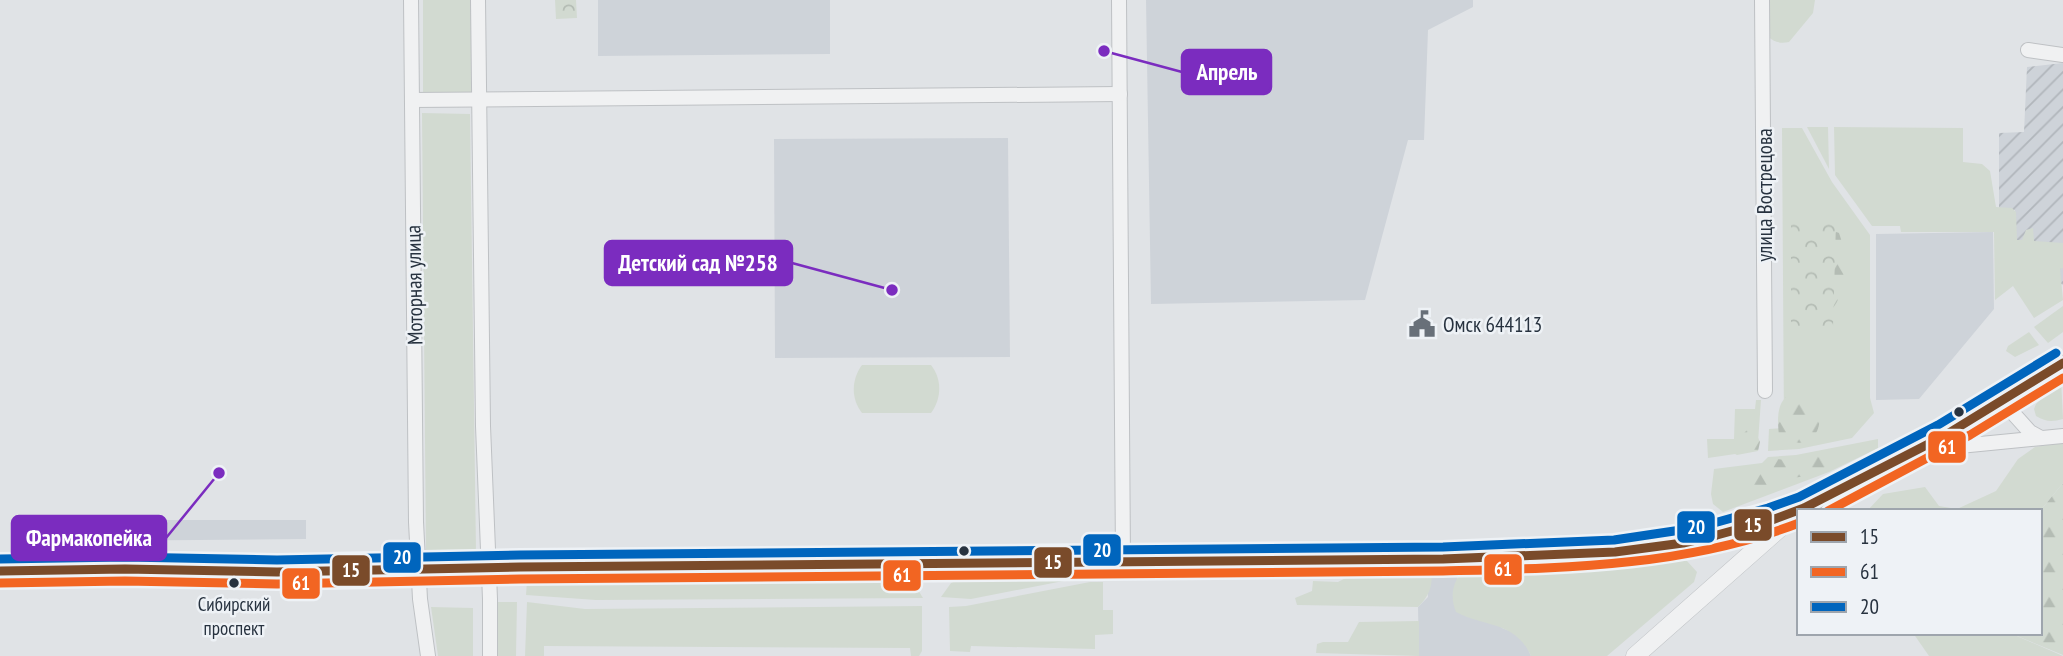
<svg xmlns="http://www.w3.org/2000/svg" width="2063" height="656" font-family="'PT Sans Narrow',sans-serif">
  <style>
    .built { fill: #ced3d9 }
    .industrial { fill: url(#industrial-furrows) }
    .grass { fill: #d2dad1 }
    .forest { fill: url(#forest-firs) }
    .park { fill: url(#park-crowns) }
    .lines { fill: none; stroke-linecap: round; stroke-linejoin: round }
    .minor-casing { stroke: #bec1c4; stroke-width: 16 }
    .tertiary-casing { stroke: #bec1c4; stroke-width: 19 }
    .minor { stroke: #f0f1f2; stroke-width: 14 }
    .tertiary { stroke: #f0f1f2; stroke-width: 18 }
    .secondary { stroke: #bec2c5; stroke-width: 21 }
    .bus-1-casing { stroke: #eef2f6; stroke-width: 14 }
    .bus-2-casing { stroke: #eef2f6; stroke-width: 14 }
    .bus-3-casing { stroke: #eef2f6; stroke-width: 14 }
    .bus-1 { stroke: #7a4b2a; stroke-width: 9 }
    .bus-2 { stroke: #f26522; stroke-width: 9 }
    .bus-3 { stroke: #0065bd; stroke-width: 9 }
    .bus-dot { fill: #27323f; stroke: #eef2f6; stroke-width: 2.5 }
    .labels { text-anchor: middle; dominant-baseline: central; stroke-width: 5; stroke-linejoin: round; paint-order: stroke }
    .bus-label { font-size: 19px; fill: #27323f; stroke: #eef2f6 }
    .street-label { font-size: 21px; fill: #27323f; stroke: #eef2f6 }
    .poi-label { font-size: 21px; fill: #27323f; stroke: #eef2f6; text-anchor: start }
    .leader { fill: none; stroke: #7b2cbf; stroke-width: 2.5 }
    .callout-dot { fill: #7b2cbf; stroke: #eef2f6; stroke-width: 2.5 }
    .callout { fill: #7b2cbf; stroke: #7b2cbf; stroke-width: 2.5 }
    .callout-label { font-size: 23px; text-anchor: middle; font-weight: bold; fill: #fff }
    .line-badge { stroke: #eef2f6; stroke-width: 2.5 }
    .badge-label { font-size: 19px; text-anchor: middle; font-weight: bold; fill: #fff }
  </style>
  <defs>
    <pattern id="industrial-furrows" width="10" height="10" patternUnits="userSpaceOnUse" patternTransform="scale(1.75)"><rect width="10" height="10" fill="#ced3d9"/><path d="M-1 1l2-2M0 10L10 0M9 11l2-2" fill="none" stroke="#b1b6bb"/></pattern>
    <pattern id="forest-firs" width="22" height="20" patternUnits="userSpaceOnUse" patternTransform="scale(1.75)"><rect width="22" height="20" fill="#d2dad1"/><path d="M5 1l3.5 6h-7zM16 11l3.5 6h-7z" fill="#b4bcb4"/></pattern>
    <pattern id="park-crowns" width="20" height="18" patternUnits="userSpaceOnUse" patternTransform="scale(1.75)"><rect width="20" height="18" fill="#d2dad1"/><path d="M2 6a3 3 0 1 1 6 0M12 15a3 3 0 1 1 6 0" fill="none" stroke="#b4bcb4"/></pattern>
  </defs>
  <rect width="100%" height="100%" fill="#e0e3e6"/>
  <!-- built -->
  <g class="built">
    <polygon points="598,0 830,0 830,54 598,56"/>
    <polygon points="1146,0 1473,0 1473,7 1428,30 1424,140 1408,140 1365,300 1151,304"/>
    <polygon points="1008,138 1010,357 775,358 774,139"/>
    <polygon points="1993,232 1994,309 1919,399 1876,400 1876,234"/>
    <polygon points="79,520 306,520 306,539 80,541"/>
    <polygon points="1468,567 1457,578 1502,628 1517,634 1525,643 1531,656 1419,656 1418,607 1428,597 1426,568"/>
  </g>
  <!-- industrial -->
  <polygon class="industrial" points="2063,63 2063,285 2013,258 2015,210 1999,210 1999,133 2024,132 2027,67"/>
  <!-- grass -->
  <g class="grass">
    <polygon points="423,0 473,0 474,95 423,95"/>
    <path d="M 1767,0 L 1815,0 L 1813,13 L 1789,42 C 1779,44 1774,42 1766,35 Z"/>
    <polygon points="422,113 470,114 476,551 426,550"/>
    <polygon points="1807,127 1828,127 1829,169"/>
    <polygon points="1834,127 1963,128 1963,162 1982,164 1990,171 1996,207 2012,208 2016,212 2017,240 2022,240 2026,230 2033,228 2034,241 2063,243 2063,268 2060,269 2063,300 2034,318 2013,286 1995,300 1994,232 1901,232 1900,226 1872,226 1835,175"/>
    <polygon points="1782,128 1802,128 1832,182 1870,235 1870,398 1874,413 1852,438 1799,449 1768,451 1769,429 1784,428"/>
    <polygon points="2063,306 2063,332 2048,343 2034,327"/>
    <polygon points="2029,332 2039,345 2015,357 2006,351 2008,346"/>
    <path d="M 862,365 L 931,365 C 942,379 942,398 931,413 L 862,413 C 851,399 851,380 862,365 Z"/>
    <path d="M 2061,379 L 2063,419 C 2052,422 2046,422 2036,416 L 2034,409 L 2036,404 Z"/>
    <polygon points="1756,400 1761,400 1758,442 1742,453 1708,458 1707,439 1734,439 1735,409 1755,409"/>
    <polygon points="1878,439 1878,448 1829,472 1723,512 1713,504 1711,494 1714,469 1762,463 1768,457 1796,455"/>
    <polygon points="2063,442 2063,483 2040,511 1867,511 1883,494 1925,487 1939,506 1957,509 1996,491 2018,459 2035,447"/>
    <path d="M 1660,557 L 1687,561 L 1697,572 L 1694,582 L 1607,656 L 1531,656 C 1515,621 1487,628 1456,612 C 1449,595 1453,578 1468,567 L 1585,566 Z"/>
    <path d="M 1426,568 L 1432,573 C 1432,588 1429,596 1418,607 L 1297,605 L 1295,598 L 1312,591 L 1313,581 L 1338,582 L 1361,570 Z"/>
    <polygon points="1093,571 1100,572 1100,575 1094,575 971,599 941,597 951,583 960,579 1046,577"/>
    <polygon points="902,578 915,585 923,598 596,600 526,595 527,581"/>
    <polygon points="1090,582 1103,582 1103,610 1113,610 1113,634 1095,635 1095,649 971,646 970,652 950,651 949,607 966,606"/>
    <polygon points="496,602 517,602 516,656 494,656"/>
    <polygon points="527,602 585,609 922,606 922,651 919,656 911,656 910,648 544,646 544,656 525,656"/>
    <polygon points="431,607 473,608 473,656 438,656"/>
    <polygon points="1419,621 1419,656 1316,653 1317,644 1323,642 1348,642 1359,622"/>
    <polygon points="1913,633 2010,633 2063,656 1929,656"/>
  </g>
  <!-- forest -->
  <g class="forest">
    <path d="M 1831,230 L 1839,233 C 1847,253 1847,296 1830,311 Z"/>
    <path d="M 1797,391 C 1836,405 1820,462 1779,436 C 1777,417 1776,397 1797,391 Z"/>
    <polygon points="1747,430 1755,431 1760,442 1758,451 1737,455 1731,452 1731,447"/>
    <path d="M 1820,452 L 1825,452 C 1841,480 1798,474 1784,480 C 1775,484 1767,489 1758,494 L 1749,491 L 1748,478 L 1754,470 L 1773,459 L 1792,460 Z"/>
    <polygon points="2063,483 2063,655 2010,633 2040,633 2040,511"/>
  </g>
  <!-- park -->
  <g class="park">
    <polygon points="555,0 576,0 577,18 556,19"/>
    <polygon points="1791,221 1836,222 1833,327 1791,326"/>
  </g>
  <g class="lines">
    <defs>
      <g id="minor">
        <polyline points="411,0 416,522 420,599 428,656"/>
        <polyline points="478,0 483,426 490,599 490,656"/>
        <polyline points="1119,0 1123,561"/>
        <polyline points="1762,0 1765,391"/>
        <polyline points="2028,50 2063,55"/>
        <polyline points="412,100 1120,94"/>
        <polyline points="2003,402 2030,432 2041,438"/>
        <polyline points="1929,449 2063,436"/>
      </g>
      <polyline id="tertiary" points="1635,656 1798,512"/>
    </defs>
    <!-- minor casing -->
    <use href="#minor" class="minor-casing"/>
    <!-- tertiary casing -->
    <use href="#tertiary" class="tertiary-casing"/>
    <!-- minor -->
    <use href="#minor" class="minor"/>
    <!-- tertiary -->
    <use href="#tertiary" class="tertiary"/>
    <!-- secondary -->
    <path class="secondary" d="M 0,571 L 125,569 L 277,572 L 520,567 L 1443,559 C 1534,556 1628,558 1717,535 C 1746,528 1777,520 1804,508 C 1838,494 1870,475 1903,458 C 1958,429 2011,398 2063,363"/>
    <defs>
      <polyline id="bus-1" points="0,571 125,569 277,572 520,567 1443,559 1615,552 1683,543 1717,535 1772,520 1804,508 1944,436 2063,363"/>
      <g id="bus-2">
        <polyline points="1828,511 1970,435 2063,378"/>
        <path d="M 0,583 L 125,581 L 277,584 L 520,579 L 1443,571 C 1563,568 1685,567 1799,523"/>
      </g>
      <polyline id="bus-3" points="0,559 125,557 277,560 520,555 1443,547 1614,540 1681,530 1714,523 1768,508 1799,497 1938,425 2056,353"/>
    </defs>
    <!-- bus-1 casing -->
    <use href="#bus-1" class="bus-1-casing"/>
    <!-- bus-2 casing -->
    <use href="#bus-2" class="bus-2-casing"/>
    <!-- bus-3 casing -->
    <use href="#bus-3" class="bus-3-casing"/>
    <!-- bus-1 -->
    <use href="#bus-1" class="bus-1"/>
    <!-- bus-2 -->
    <use href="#bus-2" class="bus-2"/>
    <!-- bus-3 -->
    <use href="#bus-3" class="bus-3"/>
  </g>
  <!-- icons -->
  <defs>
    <symbol id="civic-bare" viewBox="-9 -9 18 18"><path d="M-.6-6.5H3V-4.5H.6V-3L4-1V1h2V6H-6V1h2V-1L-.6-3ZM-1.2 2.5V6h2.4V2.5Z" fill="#687079" stroke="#eef2f6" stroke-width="2.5" paint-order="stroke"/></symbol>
  </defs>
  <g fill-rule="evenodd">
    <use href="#civic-bare" x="1403" y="305" width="38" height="38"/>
  </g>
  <!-- markers -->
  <g class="bus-dot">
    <circle cx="1959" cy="412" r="6"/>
    <circle cx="964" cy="551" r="6"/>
    <circle cx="234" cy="583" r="6"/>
  </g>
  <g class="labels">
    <!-- bus labels -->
    <g class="bus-label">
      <text x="234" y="604">Сибирский<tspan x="234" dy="24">проспект</tspan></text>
    </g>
    <!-- street labels -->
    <g class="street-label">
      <text transform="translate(1764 195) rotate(-90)">улица Вострецова</text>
      <text transform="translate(414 285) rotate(-91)">Моторная улица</text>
    </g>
    <!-- poi labels -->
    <g class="poi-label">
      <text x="1443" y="324">Омск 644113</text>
    </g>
  </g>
  <!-- callouts -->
  <path class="leader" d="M1104 51L1182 72M892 290L792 263M219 473L166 538"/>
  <g class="callout-dot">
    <circle cx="1104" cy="51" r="7"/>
    <circle cx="892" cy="290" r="7"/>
    <circle cx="219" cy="473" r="7"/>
  </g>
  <g class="callout">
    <rect x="1182" y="50" width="89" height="44" rx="7"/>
    <rect x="605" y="241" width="187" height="44" rx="7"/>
    <rect x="12" y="516" width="154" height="44" rx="7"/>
  </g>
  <g class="callout-label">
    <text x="1227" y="80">Апрель</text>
    <text x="698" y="271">Детский сад №258</text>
    <text x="89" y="546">Фармакопейка</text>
  </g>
  <g class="line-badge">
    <rect x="1927" y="430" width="40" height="34" rx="7" fill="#f26522"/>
    <rect x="1733" y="508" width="40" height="34" rx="7" fill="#7a4b2a"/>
    <rect x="1676" y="510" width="40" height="34" rx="7" fill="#0065bd"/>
    <rect x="1082" y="533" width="40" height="34" rx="7" fill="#0065bd"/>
    <rect x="382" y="541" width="40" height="33" rx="7" fill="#0065bd"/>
    <rect x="1033" y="546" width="40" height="33" rx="7" fill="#7a4b2a"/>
    <rect x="1483" y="553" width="40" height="33" rx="7" fill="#f26522"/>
    <rect x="331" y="554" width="40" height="33" rx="7" fill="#7a4b2a"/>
    <rect x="882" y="559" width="40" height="33" rx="7" fill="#f26522"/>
    <rect x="281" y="567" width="40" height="33" rx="7" fill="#f26522"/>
  </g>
  <g class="badge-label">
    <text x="1947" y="454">61</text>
    <text x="1753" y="532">15</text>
    <text x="1696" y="534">20</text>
    <text x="1102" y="557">20</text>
    <text x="402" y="564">20</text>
    <text x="1053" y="569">15</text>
    <text x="1503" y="576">61</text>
    <text x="351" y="577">15</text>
    <text x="902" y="582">61</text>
    <text x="301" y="590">61</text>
  </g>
  <!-- legend -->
  <rect x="1797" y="509" width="245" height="126" fill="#eef2f6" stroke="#9ea5ad" stroke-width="2"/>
  <rect x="1811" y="532" width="35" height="10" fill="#7a4b2a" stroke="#9ea5ad" stroke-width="2"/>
  <text x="1860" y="544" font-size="21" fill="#27323f">15</text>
  <rect x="1811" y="567" width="35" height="10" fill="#f26522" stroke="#9ea5ad" stroke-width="2"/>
  <text x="1860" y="579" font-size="21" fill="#27323f">61</text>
  <rect x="1811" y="602" width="35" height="10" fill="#0065bd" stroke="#9ea5ad" stroke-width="2"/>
  <text x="1860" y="614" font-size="21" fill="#27323f">20</text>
</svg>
